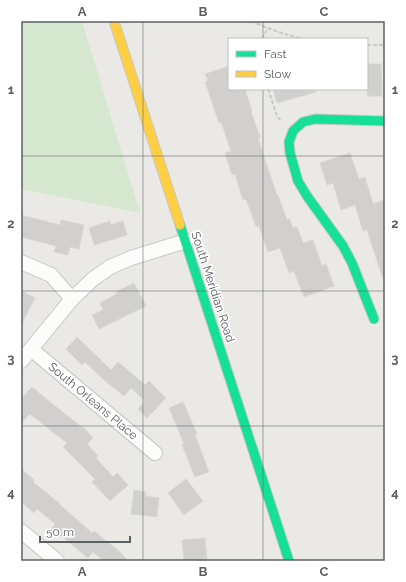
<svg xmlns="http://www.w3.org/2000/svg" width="406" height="582" font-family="Raleway,sans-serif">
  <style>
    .green { fill: #d6e7d0 }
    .building { fill: #d1d0ce; stroke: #dad8d4 }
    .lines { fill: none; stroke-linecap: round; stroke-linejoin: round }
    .street-casing { stroke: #c7c8c7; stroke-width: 16 }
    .fast-casing { stroke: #c7c8c7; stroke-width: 11 }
    .slow-casing { stroke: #c7c8c7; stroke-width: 11 }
    .path { stroke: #c6cbc8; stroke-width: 2; stroke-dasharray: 4 2; stroke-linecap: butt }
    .street { stroke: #fcfcfb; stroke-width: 14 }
    .fast { stroke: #16e098; stroke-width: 9 }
    .slow { stroke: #ffcf43; stroke-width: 9 }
    .grid { fill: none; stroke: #5b6063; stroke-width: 1; stroke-opacity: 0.55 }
    .labels { text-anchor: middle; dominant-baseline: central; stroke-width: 3.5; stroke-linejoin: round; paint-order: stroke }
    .street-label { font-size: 12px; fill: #5b6063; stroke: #fff }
    .neatline { fill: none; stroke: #5b6063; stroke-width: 1.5 }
    .grid-label { font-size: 13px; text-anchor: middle; font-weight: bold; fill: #5b6063 }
  </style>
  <rect width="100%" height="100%" fill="#ebe9e5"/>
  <!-- green -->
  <polygon class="green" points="21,21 82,21 140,213 21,189"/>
  <!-- building -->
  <g class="building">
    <polygon points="367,64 381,64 382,96 367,96"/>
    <polygon points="229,66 229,89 245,89 252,111 251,112 260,137 258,138 265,160 277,195 278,195 287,220 290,219 293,228 297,227 303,243 313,240 322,266 326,264 334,286 304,297 294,271 289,273 280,248 268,252 259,226 256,227 246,199 243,200 235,174 232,175 225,153 231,151 221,122 219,123 205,82 208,80 205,74"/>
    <polygon points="273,89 315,89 316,92 277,103"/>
    <polygon points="350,153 359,179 365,177 373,204 385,200 385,278 383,279 367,230 363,231 355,205 341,210 333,183 327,185 320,163"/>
    <polygon points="21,215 60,225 61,220 84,225 79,249 70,247 68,255 54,252 56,246 21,237"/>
    <polygon points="110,221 111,225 123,221 127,235 94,245 89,228"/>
    <polygon points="134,283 146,306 99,329 92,315 103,310 100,303 117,294 116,292"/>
    <polygon points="21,291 35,298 21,325"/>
    <polygon points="77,337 111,370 118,362 145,385 149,381 166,398 147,418 138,409 145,401 131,388 124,396 103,379 85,362 82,365 66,349"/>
    <polygon points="32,387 50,402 83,428 84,428 93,438 87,444 98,456 96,458 113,477 117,473 128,485 110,501 92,482 95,479 63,447 67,443 30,414 21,423 21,399"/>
    <polygon points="183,402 197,434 195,435 209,472 195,477 182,445 184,444 169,408"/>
    <polygon points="21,469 34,480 33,482 60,504 59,504 92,533 94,531 119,551 128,561 104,561 93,552 88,558 52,528 55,524 37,509 34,513 21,502"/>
    <polygon points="186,479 203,501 184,515 168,493"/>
    <polygon points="134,490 146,492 145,496 159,498 157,517 131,514"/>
    <polygon points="205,538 207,561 184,561 182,540"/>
  </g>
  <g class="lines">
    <defs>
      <g id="street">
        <polyline points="21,262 51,275 72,299"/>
        <polyline points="31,349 155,453"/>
        <polyline points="21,361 72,299 93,279 110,267 131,258 186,241"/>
        <polyline points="21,531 57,561"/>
      </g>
      <g id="fast">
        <polyline points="180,225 289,561"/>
        <polyline points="374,319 352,263 343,246 307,196 298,181 290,153 289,142 293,131 303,122 315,119 385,121"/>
      </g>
      <polyline id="slow" points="114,21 180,225"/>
    </defs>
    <!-- street casing -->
    <use href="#street" class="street-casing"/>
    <!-- fast casing -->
    <use href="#fast" class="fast-casing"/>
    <!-- slow casing -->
    <use href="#slow" class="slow-casing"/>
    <!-- path -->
    <g class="path">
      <path d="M 251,21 C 269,29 286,35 304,39"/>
      <polyline points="262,39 268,28"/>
      <polyline points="367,45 385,45"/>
      <polyline points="268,89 277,116 281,121"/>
    </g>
    <!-- street -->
    <use href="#street" class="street"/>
    <!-- fast -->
    <use href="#fast" class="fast"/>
    <!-- slow -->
    <use href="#slow" class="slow"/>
  </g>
  <!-- grid -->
  <path class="grid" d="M 143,21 L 143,561M 263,21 L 263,39M 263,89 L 263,561M 21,156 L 385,156M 21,291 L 385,291M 21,426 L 385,426"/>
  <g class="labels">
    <!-- street labels -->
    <g class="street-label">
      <text transform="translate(213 287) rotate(72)">South Meridian Road</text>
      <text transform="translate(93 401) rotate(40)">South Orleans Place</text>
    </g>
  </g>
  <!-- border -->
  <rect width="406" height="582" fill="none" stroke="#ffffff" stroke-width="44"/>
  <!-- legend -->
  <rect x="228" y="38" width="140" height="52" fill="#ffffff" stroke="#bdbfc1"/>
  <rect x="236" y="51" width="20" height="6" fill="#16e098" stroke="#bdbfc1"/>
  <text x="264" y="58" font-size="12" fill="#5b6063">Fast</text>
  <rect x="236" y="71" width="20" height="6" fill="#ffcf43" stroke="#bdbfc1"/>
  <text x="264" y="78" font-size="12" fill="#5b6063">Slow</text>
  <!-- scale -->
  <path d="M40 536v6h90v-6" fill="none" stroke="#5b6063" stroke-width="2"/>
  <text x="46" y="536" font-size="12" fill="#5b6063" stroke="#ffffff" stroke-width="3" paint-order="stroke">50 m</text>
  <rect x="22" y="22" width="362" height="538" class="neatline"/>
  <g class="grid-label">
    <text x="82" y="16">A</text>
    <text x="203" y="16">B</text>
    <text x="324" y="16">C</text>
    <text x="11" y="94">1</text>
    <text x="395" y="94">1</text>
    <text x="11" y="228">2</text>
    <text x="395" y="228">2</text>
    <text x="11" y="363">3</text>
    <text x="395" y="363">3</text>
    <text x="11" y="497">4</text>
    <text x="395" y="497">4</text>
    <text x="82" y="576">A</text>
    <text x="203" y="576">B</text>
    <text x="324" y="576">C</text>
  </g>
</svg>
